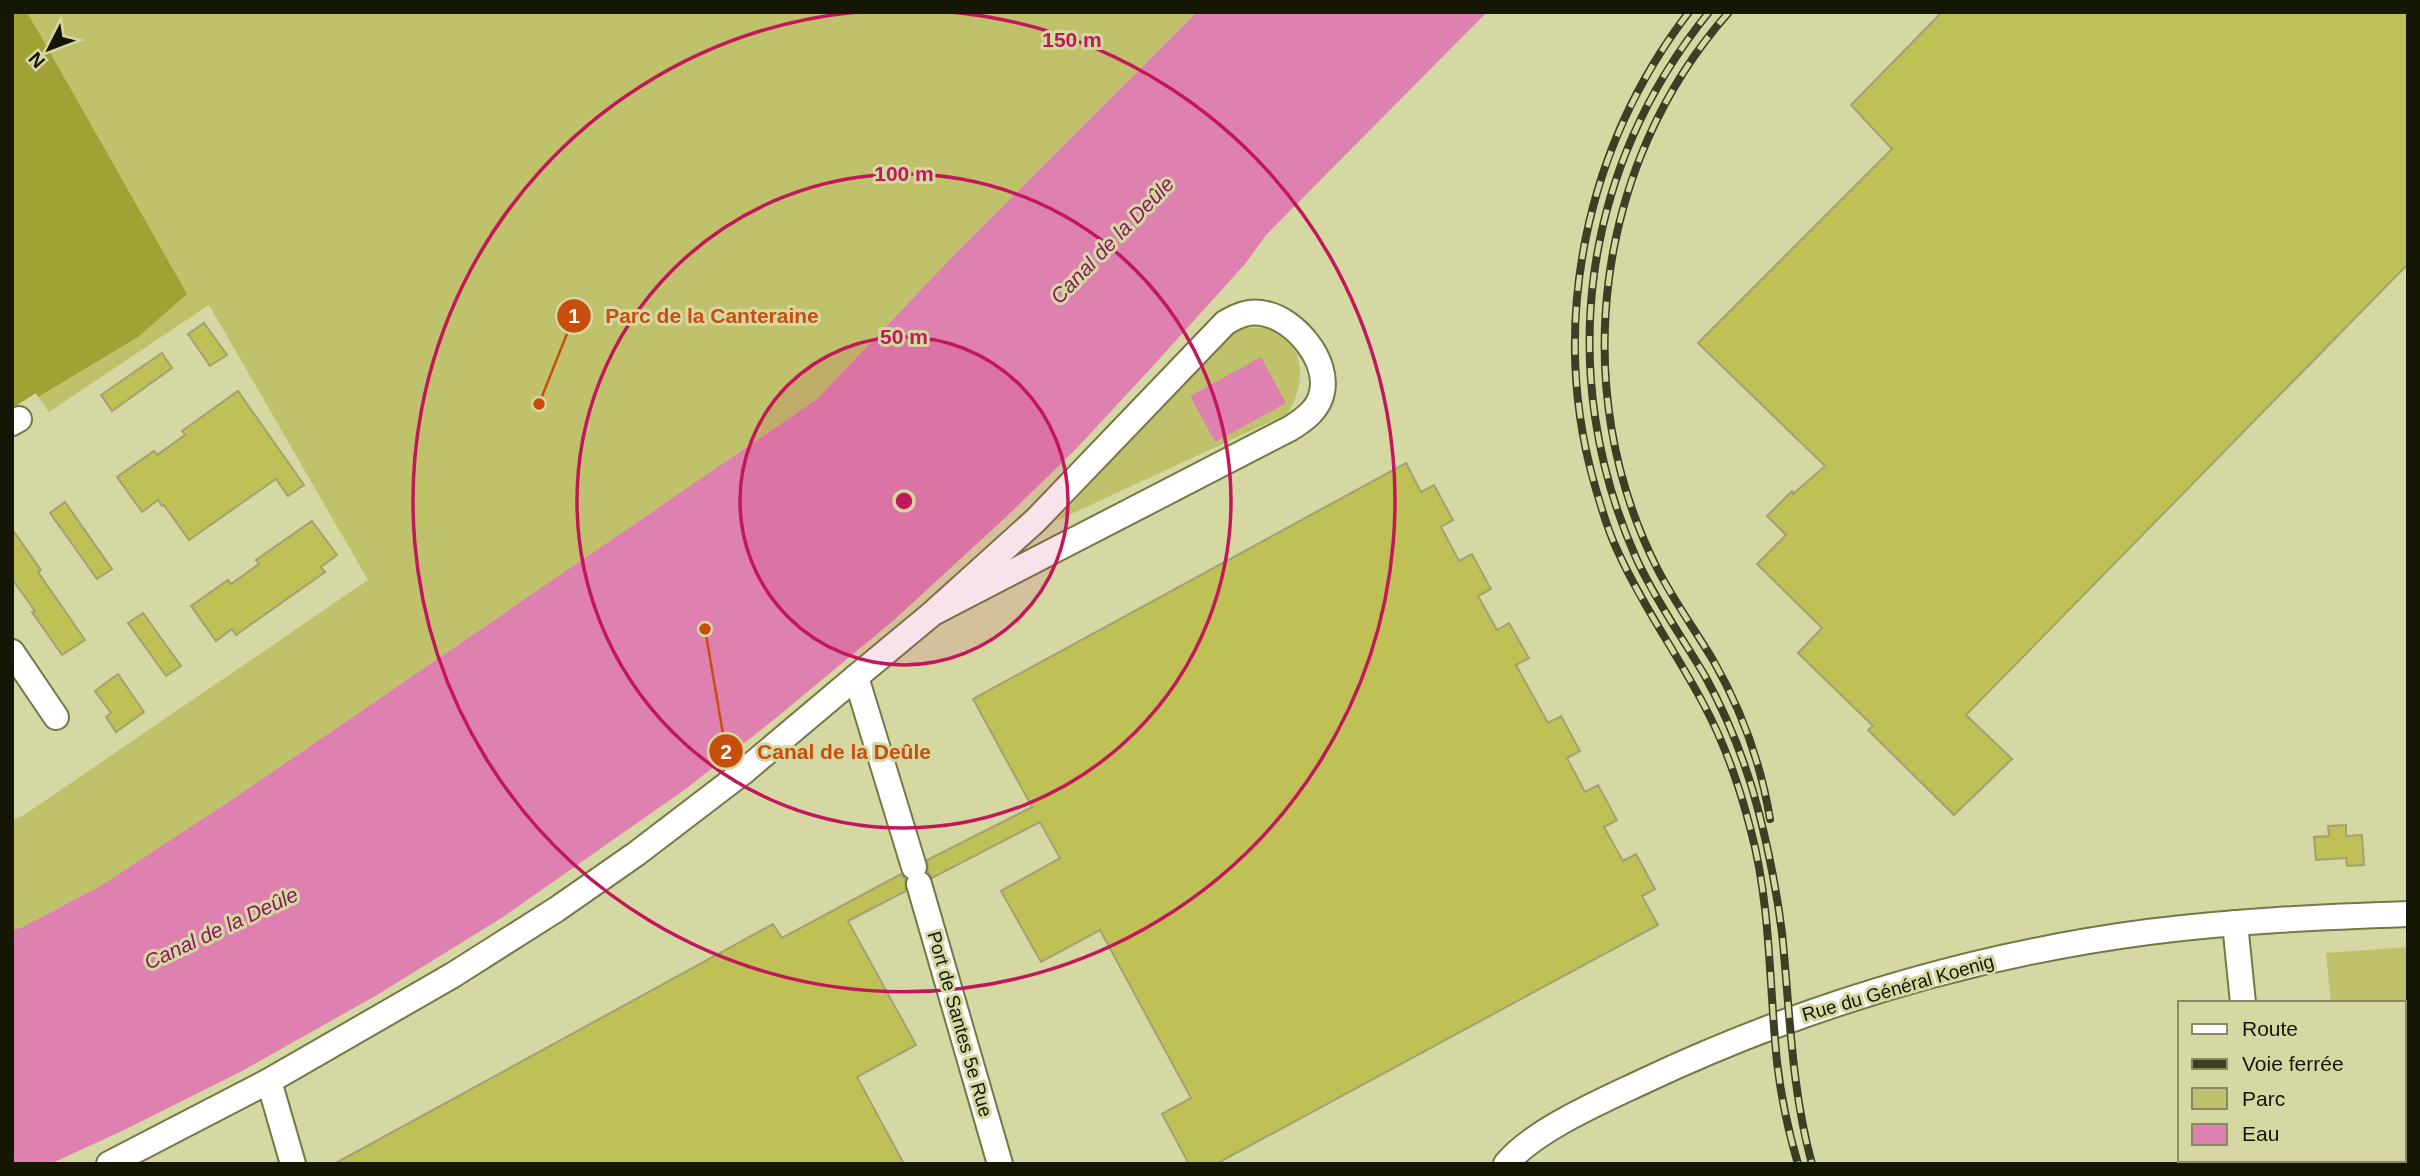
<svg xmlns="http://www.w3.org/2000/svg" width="2420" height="1176" font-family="Helvetica,sans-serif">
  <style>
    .green { fill: #c0c16b }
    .forest { fill: #a1a235 }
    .water { fill: #df81b0 }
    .building { fill: #bfc056; stroke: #a1a271; stroke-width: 2 }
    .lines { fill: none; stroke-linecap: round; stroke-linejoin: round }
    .minor-casing { stroke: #767747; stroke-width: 28 }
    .minor { stroke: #fff; stroke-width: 24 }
    .rail-casing { stroke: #3e3e25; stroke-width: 8 }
    .rail { stroke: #d6d8a4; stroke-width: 5; stroke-dasharray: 16; stroke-linecap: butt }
    .ring { fill: none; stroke: #c2185b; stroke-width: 3.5 }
    .labels { text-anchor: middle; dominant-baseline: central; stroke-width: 6; stroke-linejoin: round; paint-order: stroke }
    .street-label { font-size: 19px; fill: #161604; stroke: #d6d8a4 }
    .water-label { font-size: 21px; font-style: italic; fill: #89195c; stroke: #d6d8a4 }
    .centre { fill: #c2185b; stroke: #d6d8a4; stroke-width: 3.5 }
    .ring-label { font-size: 21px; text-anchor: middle; font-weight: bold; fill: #c2185b; stroke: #d6d8a4; stroke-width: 6; stroke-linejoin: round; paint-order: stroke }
    .leader { fill: none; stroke: #c84f0b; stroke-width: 2.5 }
    .callout-dot { fill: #c84f0b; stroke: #d6d8a4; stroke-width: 2.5 }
    .mark-label { font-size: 21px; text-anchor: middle; font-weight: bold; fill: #fff }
    .callout-label { font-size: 21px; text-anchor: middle; font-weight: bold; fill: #c84f0b; stroke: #d6d8a4; stroke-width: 6; stroke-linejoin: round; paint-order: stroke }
  </style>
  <rect width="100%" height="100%" fill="#d6d8a4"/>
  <!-- green -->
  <g class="green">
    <polygon points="12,12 1197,12 954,255 817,399 230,801 102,885 23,927 12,930 12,820 24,815 368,580 209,305 49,412 36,393 12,408"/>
    <path d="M 1241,328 C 1250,328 1261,327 1269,329 C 1308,342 1306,386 1287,414 L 1056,521 L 1227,336 Z"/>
    <polygon points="2408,947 2408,1126 2404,1126 2404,1003 2331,1003 2326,953"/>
  </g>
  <!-- forest -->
  <polygon class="forest" points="12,12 27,12 187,294 138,337 38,397 36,393 12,408"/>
  <!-- water -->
  <g class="water">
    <polygon points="1197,12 1487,12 1266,235 1245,264 1152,367 1076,449 1006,517 894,620 776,718 687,788 503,917 377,995 242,1071 124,1130 50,1164 12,1164 12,930 23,927 102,885 230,801 817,399 954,255"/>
    <polygon points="1261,357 1286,403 1215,442 1190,396"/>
  </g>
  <!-- building -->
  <g class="building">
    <polygon points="1942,12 2408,12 2408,264 1966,715 2012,759 1954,815 1868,730 1873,726 1798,653 1822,628 1757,564 1786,535 1767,516 1792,491 1793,494 1825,466 1698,343 1892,149 1851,105"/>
    <polygon points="204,323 227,355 210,366 188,334"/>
    <polygon points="162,353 172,368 112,411 101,395"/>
    <polygon points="238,391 304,485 288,496 276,479 189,540 164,505 162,506 158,500 142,512 117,477 154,451 157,455 185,435 182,431"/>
    <polygon points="1406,463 1421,492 1434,485 1453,520 1441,527 1459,561 1472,554 1491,589 1478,596 1497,630 1509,623 1529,658 1516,665 1548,723 1561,716 1580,751 1567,758 1585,792 1598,785 1617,820 1604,827 1623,861 1636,854 1655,889 1642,896 1658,925 1216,1164 1189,1164 1162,1114 1191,1098 1100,930 1041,962 1001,891 1060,858 1040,822 932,878 928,872 927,860 1032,807 973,699"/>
    <polygon points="65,502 112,569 97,579 50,513"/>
    <polygon points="312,521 337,555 321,567 325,572 236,635 232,629 216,641 191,606 228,580 231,584 259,564 256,560"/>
    <polygon points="12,529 41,570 38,572 85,640 62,655 32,612 35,611 12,579"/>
    <polygon points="143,613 181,666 166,676 128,623"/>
    <polygon points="118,674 144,712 116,732 106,717 111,713 95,691"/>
    <polygon points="2346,825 2346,836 2362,835 2364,865 2347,866 2346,858 2316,860 2314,837 2329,836 2328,826"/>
    <polygon points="901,874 905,879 906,891 848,921 916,1045 857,1077 904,1164 334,1164 773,924 782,938"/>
  </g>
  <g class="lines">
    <defs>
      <g id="minor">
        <polyline points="12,423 19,419"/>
        <polyline points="12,652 56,717"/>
        <path d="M 914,867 L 856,677 L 933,613 L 1036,520 L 1225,323 C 1238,315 1250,310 1266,314 C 1295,320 1329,360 1322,392 C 1319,409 1305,419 1291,428 L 933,613"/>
        <polyline points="919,884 1000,1164"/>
        <polyline points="2235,923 2243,1003"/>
        <polyline points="269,1081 293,1164"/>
        <polyline points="2257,1160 2257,1164"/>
        <polyline points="109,1164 269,1081 453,975 557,909 636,854 742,773 856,677"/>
        <path d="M 1506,1164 C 1534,1130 1602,1101 1642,1082 C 1801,1007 1973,955 2148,932 C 2234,921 2321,917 2408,914"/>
      </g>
    </defs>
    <!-- minor casing -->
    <use href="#minor" class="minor-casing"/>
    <!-- minor -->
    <use href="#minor" class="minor"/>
    <defs>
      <g id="rail">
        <path d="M 1689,12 C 1586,146 1548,323 1595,486 C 1602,510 1609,534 1620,556 C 1644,608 1677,654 1704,705 C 1725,744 1740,788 1751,831 C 1771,906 1769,985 1777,1062 C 1781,1097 1788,1130 1798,1164"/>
        <path d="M 1709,12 C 1581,169 1554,375 1637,560 C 1656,601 1682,637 1705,676 C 1728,718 1747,766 1759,813 C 1769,852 1777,893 1782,933 C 1790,1011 1791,1088 1812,1164"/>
        <path d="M 1729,12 C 1595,163 1566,390 1658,570 C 1674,601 1695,630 1713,660 C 1741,709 1761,764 1770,819"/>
      </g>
    </defs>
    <!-- rail casing -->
    <use href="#rail" class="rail-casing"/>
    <!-- rail -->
    <use href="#rail" class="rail"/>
  </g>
  <!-- distance rings -->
  <circle cx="904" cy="501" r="164" fill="#c2185b" fill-opacity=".12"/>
  <g class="ring">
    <circle cx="904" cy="501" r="164"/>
    <circle cx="904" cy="501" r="327"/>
    <path d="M951 12A491 491 0 1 1 857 12"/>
  </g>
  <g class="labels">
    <!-- street labels -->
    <g class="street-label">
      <text transform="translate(1898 988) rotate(-16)">Rue du Général Koenig</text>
      <text transform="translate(960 1024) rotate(74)">Port de Santes 5e Rue</text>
    </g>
    <!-- water labels -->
    <g class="water-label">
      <text transform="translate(1112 240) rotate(-46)">Canal de la Deûle</text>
      <text transform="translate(221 928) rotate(-25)">Canal de la Deûle</text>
    </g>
  </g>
  <circle cx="904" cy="501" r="10" class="centre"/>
  <g class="ring-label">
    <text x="1072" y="47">150 m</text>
    <text x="904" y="181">100 m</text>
    <text x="904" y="344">50 m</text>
  </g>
  <!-- callouts -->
  <path class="leader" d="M539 404L574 316M705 629L726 751"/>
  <g class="callout-dot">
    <circle cx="539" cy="404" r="7"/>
    <circle cx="705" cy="629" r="7"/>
    <circle cx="574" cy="316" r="18"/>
    <circle cx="726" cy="751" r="18"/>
  </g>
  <g class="mark-label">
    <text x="574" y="323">1</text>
    <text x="726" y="759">2</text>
  </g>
  <g class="callout-label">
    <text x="712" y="323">Parc de la Canteraine</text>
    <text x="844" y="759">Canal de la Deûle</text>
  </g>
  <!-- border -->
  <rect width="2420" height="1176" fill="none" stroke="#161604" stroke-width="28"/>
  <!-- legend -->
  <rect x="2178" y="1001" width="228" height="161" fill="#d6d8a4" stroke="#898a64" stroke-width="2"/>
  <rect x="2192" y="1024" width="35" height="10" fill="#ffffff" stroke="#898a64" stroke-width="2"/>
  <text x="2242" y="1036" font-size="21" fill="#161604">Route</text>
  <rect x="2192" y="1059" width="35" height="10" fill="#3e3e25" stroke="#898a64" stroke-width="2"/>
  <text x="2242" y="1071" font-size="21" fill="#161604">Voie ferrée</text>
  <rect x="2192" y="1088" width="35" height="21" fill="#c0c16b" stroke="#898a64" stroke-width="2"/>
  <text x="2242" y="1106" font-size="21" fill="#161604">Parc</text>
  <rect x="2192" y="1124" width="35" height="21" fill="#df81b0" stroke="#898a64" stroke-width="2"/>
  <text x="2242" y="1141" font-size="21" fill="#161604">Eau</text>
  <!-- north arrow -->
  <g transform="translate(49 49) rotate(228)" stroke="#d6d8a4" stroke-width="5" paint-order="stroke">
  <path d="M0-5L12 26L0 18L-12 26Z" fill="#161604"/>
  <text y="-10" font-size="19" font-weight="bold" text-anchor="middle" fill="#161604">N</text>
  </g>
</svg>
